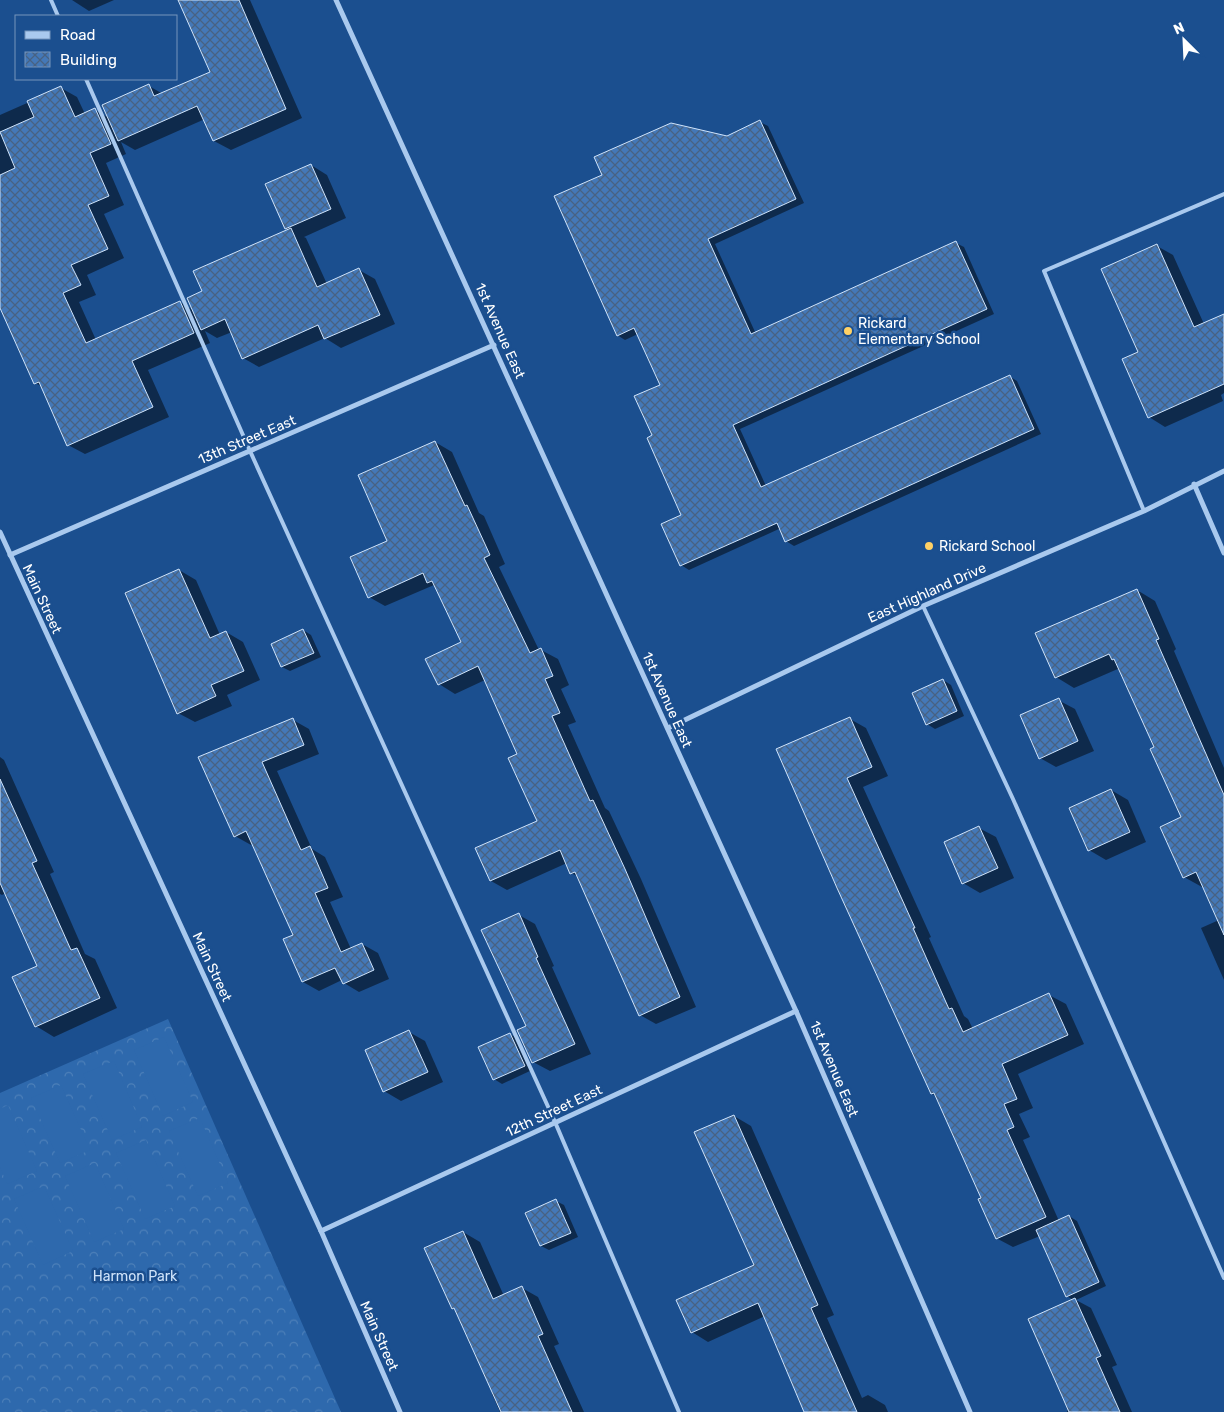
<svg xmlns="http://www.w3.org/2000/svg" width="1224" height="1412" font-family="Rubik,sans-serif">
  <style>
    .forest { fill: url(#forest-crowns) }
    .pitch { fill: #2e69ad }
    .shadow { fill: #0007 }
    .building { fill: url(#building-cross-hatch); stroke: #cfe3fa }
    .lines { fill: none; stroke-linecap: round; stroke-linejoin: round }
    .service { stroke: #a9c9ee; stroke-width: 4 }
    .minor { stroke: #a9c9ee; stroke-width: 5 }
    .poi-dot { fill: #ffd166; stroke: #1b4f8f; stroke-width: 2 }
    .labels { text-anchor: middle; dominant-baseline: central; stroke-width: 5; stroke-linejoin: round; paint-order: stroke }
    .poi-label { font-size: 14px; fill: #fff; stroke: #1b4f8f; text-anchor: start }
    .street-label { font-size: 14px; fill: #fff; stroke: #1b4f8f }
    .park-label { font-size: 14px; fill: #cfe3fa; stroke: #1b4f8f }
  </style>
  <defs>
    <pattern id="forest-crowns" width="20" height="18" patternUnits="userSpaceOnUse" patternTransform="scale(1.25)"><rect width="20" height="18" fill="#2e69ad"/><path d="M2 6a3 3 0 1 1 6 0M12 15a3 3 0 1 1 6 0" fill="none" stroke="#4d80b9"/></pattern>
    <pattern id="building-cross-hatch" width="8" height="8" patternUnits="userSpaceOnUse" patternTransform="scale(1.25)"><rect width="8" height="8" fill="#4478b7"/><path d="M0 0l8 8M0 8l8-8" fill="none" stroke="#486282"/></pattern>
  </defs>
  <rect width="100%" height="100%" fill="#1b4f8f"/>
  <!-- forest -->
  <polygon class="forest" points="168,1019 341,1412 0,1412 0,1093"/>
  <!-- pitch -->
  <g class="pitch">
    <polygon points="164,1037 193,1102 163,1116 134,1050"/>
    <polygon points="114,1061 142,1127 112,1140 83,1074"/>
    <polygon points="61,1085 90,1150 60,1163 31,1098"/>
    <polygon points="8,1105 37,1171 7,1184 0,1167 0,1109"/>
    <polygon points="200,1118 228,1183 198,1196 169,1131"/>
    <polygon points="146,1140 175,1206 145,1219 116,1153"/>
    <polygon points="95,1163 124,1229 94,1242 65,1176"/>
    <polygon points="44,1186 73,1251 43,1265 14,1199"/>
  </g>
  <!-- shadow -->
  <g class="shadow">
    <polygon points="72,0 114,0 89,11"/>
    <polygon points="179,0 250,0 302,118 231,150 214,141 205,119 135,150 121,142 126,154 106,163 124,205 104,214 124,258 87,275 96,295 79,302 96,340 180,302 193,310 204,292 288,230 285,228 311,165 327,175 346,218 304,237 306,238 327,284 359,270 375,279 395,324 341,348 325,338 259,367 243,358 232,332 217,338 205,331 210,343 148,370 169,417 85,454 68,445 43,387 35,383 0,300 0,115 61,88 77,97 85,114 95,110 109,118 149,86 163,94 211,72"/>
    <polygon points="760,122 768,126 804,203 715,244 756,334 956,243 964,247 994,314 740,429 766,486 1009,376 1017,381 1041,434 794,546 786,541 781,528 689,570 681,565 683,516 654,436 661,386 638,334 625,340 617,335 727,137"/>
    <polygon points="1157,246 1173,255 1204,324 1224,315 1224,393 1221,395 1223,401 1165,427 1149,417 1139,353"/>
    <polygon points="435,442 452,452 479,513 484,516 505,564 499,567 539,650 541,650 558,659 569,685 561,689 576,722 568,725 605,808 609,811 641,879 696,1007 656,1024 640,1015 579,877 571,873 567,863 507,890 491,881 538,821 518,754 485,680 455,694 439,684 463,643 437,587 434,585 385,606 369,597 389,541"/>
    <polygon points="179,570 196,580 220,635 226,632 243,642 260,680 227,695 232,706 195,722 178,713"/>
    <polygon points="1137,590 1155,601 1176,649 1174,651 1224,768 1224,980 1201,928 1219,920 1204,887 1202,887 1184,877 1182,818 1156,748 1120,668 1074,688 1056,677"/>
    <polygon points="303,630 311,635 321,657 290,671 282,667 272,644"/>
    <polygon points="943,680 951,685 964,716 935,729 927,724"/>
    <polygon points="1058,700 1075,709 1094,751 1056,767 1040,758"/>
    <polygon points="850,719 866,728 888,776 863,787 931,937 929,938 964,1016 968,1019 973,1029 1049,995 1066,1004 1084,1044 1018,1074 1033,1108 1019,1114 1030,1137 1023,1140 1059,1221 1069,1216 1077,1221 1106,1286 1076,1300 1091,1308 1117,1365 1112,1367 1132,1412 1067,1412 1067,1411 1069,1409 1073,1300 1067,1296 1040,1236 1013,1247 996,1238 982,1198 937,1096 932,1094 838,887"/>
    <polygon points="293,720 309,729 319,754 277,771 312,849 325,857 343,897 330,902 351,949 362,944 378,953 389,979 359,992 344,983 342,980 319,991 303,982 285,940 294,936 253,844 251,845 235,836 200,757"/>
    <polygon points="0,757 4,760 54,872 50,874 85,954 95,959 117,1008 54,1037 36,1026 38,966 6,893 2,895 0,894"/>
    <polygon points="1111,790 1128,800 1146,842 1106,860 1089,850"/>
    <polygon points="979,828 996,837 1014,878 980,893 963,883"/>
    <polygon points="519,915 535,924 554,966 552,967 591,1054 550,1071 533,1062"/>
    <polygon points="409,1032 425,1041 443,1082 401,1101 384,1091"/>
    <polygon points="510,1034 518,1039 532,1070 502,1084 494,1079"/>
    <polygon points="734,1116 751,1126 834,1315 827,1318 862,1398 868,1395 885,1405 888,1412 819,1412 765,1316 708,1342 692,1332 756,1265"/>
    <polygon points="556,1201 564,1205 578,1237 549,1250 541,1246 527,1214"/>
    <polygon points="463,1232 480,1242 504,1296 522,1288 538,1297 559,1344 554,1346 584,1412 500,1412 492,1394 494,1393 457,1311 453,1308"/>
  </g>
  <!-- building -->
  <g class="building">
    <polygon points="178,0 239,0 286,109 213,141 197,106 118,141 102,105 149,84 154,96 210,72"/>
    <polygon points="61,86 75,117 95,108 111,144 90,153 109,196 88,205 108,249 71,265 81,285 63,293 86,343 180,301 194,333 132,361 153,407 67,446 39,382 34,384 0,308 0,175 15,168 0,132 34,117 27,101"/>
    <polygon points="760,120 796,199 708,239 751,334 956,241 987,309 733,425 761,487 1010,375 1034,429 785,542 777,523 680,566 661,524 681,515 647,438 652,435 634,396 660,385 634,328 617,336 554,196 602,175 594,157 671,123 727,136"/>
    <polygon points="311,164 331,209 285,229 265,184"/>
    <polygon points="291,228 317,287 359,268 380,315 324,339 318,325 242,359 225,319 201,330 187,298 202,291 193,271"/>
    <polygon points="1157,244 1194,327 1224,314 1224,384 1148,418 1122,359 1138,352 1101,269"/>
    <polygon points="435,441 465,506 467,505 490,555 484,558 530,653 541,648 553,676 545,679 560,713 552,716 590,801 593,800 625,869 680,997 639,1016 575,872 570,874 560,850 490,881 475,848 537,821 508,758 517,754 478,666 438,685 425,659 461,642 432,581 427,583 423,573 368,598 350,557 387,541 358,475"/>
    <polygon points="179,569 210,638 226,631 244,671 211,685 216,696 177,714 125,593"/>
    <polygon points="1137,589 1159,639 1156,640 1224,795 1224,935 1196,872 1183,878 1160,827 1181,817 1150,749 1154,747 1114,659 1112,660 1109,654 1055,678 1035,633"/>
    <polygon points="303,629 314,653 281,667 271,644"/>
    <polygon points="943,679 957,711 926,725 912,693"/>
    <polygon points="1059,698 1078,741 1039,759 1020,715"/>
    <polygon points="850,717 872,767 847,778 915,928 913,928 949,1009 952,1008 963,1032 1049,993 1068,1035 1002,1064 1017,1099 1004,1104 1014,1127 1007,1130 1046,1217 996,1239 978,1199 981,1198 934,1093 931,1094 837,888 776,749"/>
    <polygon points="293,718 304,745 262,762 301,850 310,846 328,888 315,893 341,952 362,943 374,970 343,984 335,968 302,982 283,939 293,935 246,831 234,837 198,757"/>
    <polygon points="0,779 37,861 32,863 71,950 77,948 100,998 35,1027 12,977 37,966 0,883"/>
    <polygon points="1111,789 1130,832 1088,851 1069,808"/>
    <polygon points="979,826 998,868 962,884 944,842"/>
    <polygon points="519,913 538,957 536,958 575,1044 532,1063 517,1030 526,1026 481,930"/>
    <polygon points="409,1030 428,1072 383,1092 365,1050"/>
    <polygon points="510,1033 525,1066 493,1080 478,1047"/>
    <polygon points="734,1115 818,1305 811,1308 857,1412 804,1412 758,1303 691,1333 676,1300 754,1265 694,1132"/>
    <polygon points="556,1199 571,1233 540,1246 525,1213"/>
    <polygon points="1069,1215 1099,1282 1066,1297 1036,1230"/>
    <polygon points="463,1231 493,1299 522,1286 543,1334 538,1336 572,1412 501,1412 454,1308 452,1309 424,1248"/>
    <polygon points="1075,1298 1101,1356 1096,1358 1120,1412 1069,1412 1028,1319"/>
  </g>
  <g class="lines">
    <!-- service -->
    <g class="service">
      <polyline points="51,0 58,16"/>
      <polyline points="86,79 250,451 555,1122 679,1412"/>
      <polyline points="1144,511 1044,271 1224,194"/>
      <polyline points="923,606 1013,799 1224,1278"/>
    </g>
    <!-- minor -->
    <g class="minor">
      <polyline points="336,0 796,1011 970,1412"/>
      <polyline points="1194,484 1224,553"/>
      <polyline points="0,532 321,1231 400,1412"/>
      <polyline points="10,555 494,345"/>
      <polyline points="668,728 923,606 1144,511 1224,471"/>
      <polyline points="321,1231 796,1011"/>
    </g>
  </g>
  <!-- markers -->
  <g class="poi-dot">
    <circle cx="848" cy="331" r="5"/>
    <circle cx="929" cy="546" r="5"/>
  </g>
  <g class="labels">
    <!-- poi labels -->
    <g class="poi-label">
      <text x="858" y="323">Rickard<tspan x="858" dy="16">Elementary School</tspan></text>
      <text x="939" y="546">Rickard School</text>
    </g>
    <!-- street labels -->
    <g class="street-label">
      <text transform="translate(500 331) rotate(66)">1st Avenue East</text>
      <text transform="translate(247 440) rotate(-23)">13th Street East</text>
      <text transform="translate(927 593) rotate(-24)">East Highland Drive</text>
      <text transform="translate(42 599) rotate(65)">Main Street</text>
      <text transform="translate(667 700) rotate(66)">1st Avenue East</text>
      <text transform="translate(212 967) rotate(65)">Main Street</text>
      <text transform="translate(834 1069) rotate(67)">1st Avenue East</text>
      <text transform="translate(554 1111) rotate(-25)">12th Street East</text>
      <text transform="translate(379 1336) rotate(66)">Main Street</text>
    </g>
    <!-- park labels -->
    <g class="park-label">
      <text x="135" y="1276">Harmon Park</text>
    </g>
  </g>
  <!-- legend -->
  <rect x="15" y="15" width="162" height="65" fill="#1b4f8f" stroke="#7695bc"/>
  <rect x="25" y="31" width="25" height="8" fill="#a9c9ee" stroke="#7695bc"/>
  <text x="60" y="40" font-size="15" fill="#ffffff">Road</text>
  <rect x="25" y="52" width="25" height="15" fill="url(#building-cross-hatch)" stroke="#7695bc"/>
  <text x="60" y="65" font-size="15" fill="#ffffff">Building</text>
  <!-- north arrow -->
  <g transform="translate(1184 40) rotate(336)" stroke="#1b4f8f" stroke-width="4" paint-order="stroke">
  <path d="M0-4L9 19L0 12L-9 19Z" fill="#ffffff"/>
  <text y="-8" font-size="14" font-weight="bold" text-anchor="middle" fill="#ffffff">N</text>
  </g>
</svg>
